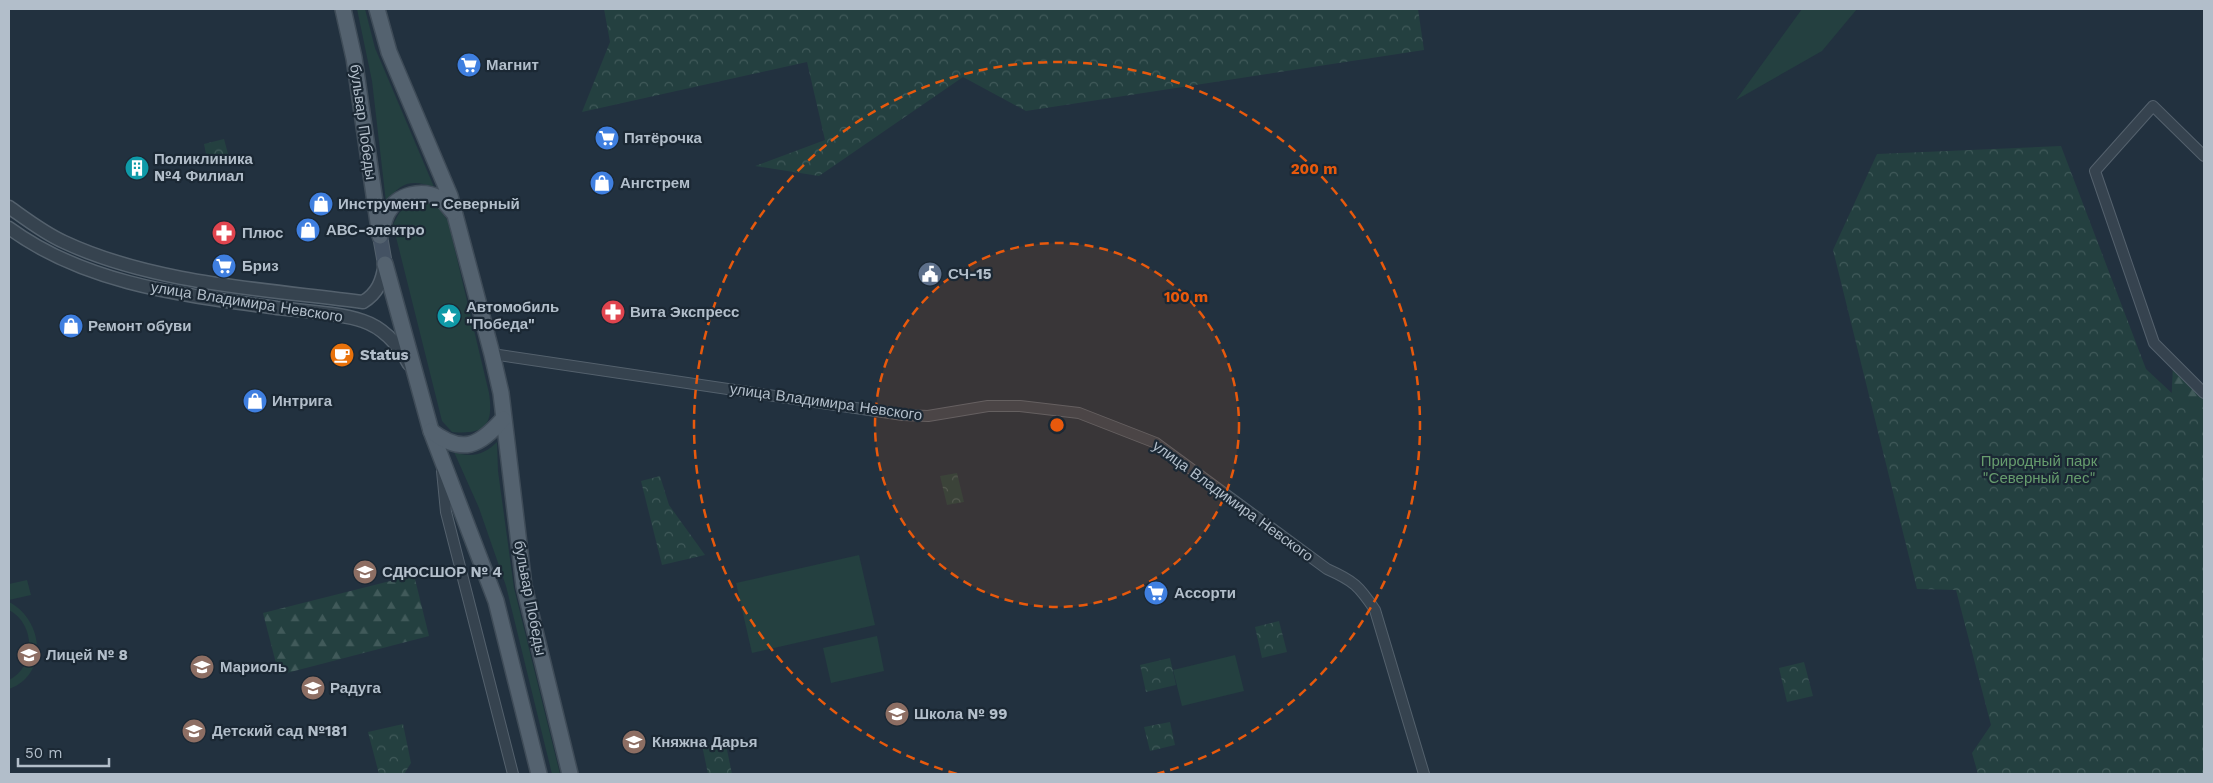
<svg xmlns="http://www.w3.org/2000/svg" width="2213" height="783" font-family="'Work Sans',sans-serif">
  <style>
    .green { fill: #244040 }
    .forest { fill: url(#forest-firs) }
    .park { fill: url(#park-crowns) }
    .lines { fill: none; stroke-linecap: round; stroke-linejoin: round }
    .minor-casing { stroke: #54616d; stroke-width: 12 }
    .tertiary-casing { stroke: #54616d; stroke-width: 15 }
    .secondary-casing { stroke: #54616d; stroke-width: 16 }
    .primary-casing { stroke: #3f4c58; stroke-width: 18 }
    .minor { stroke: #36434f; stroke-width: 10 }
    .tertiary { stroke: #36434f; stroke-width: 12 }
    .secondary { stroke: #445263; stroke-width: 14 }
    .primary { stroke: #54626f; stroke-width: 15 }
    .ring { fill: none; stroke: #e8590c; stroke-width: 2.5; stroke-dasharray: 9 6 }
    .labels { text-anchor: middle; dominant-baseline: central; stroke-width: 4.5; stroke-linejoin: round; paint-order: stroke }
    .poi-label { font-size: 15px; font-weight: bold; fill: #b2beca; stroke: #1b2834; text-anchor: start }
    .street-label { font-size: 15px; fill: #b2beca; stroke: #1b2834 }
    .park-label { font-size: 15px; fill: #679d6e; stroke: #1b2834 }
    .centre { fill: #e8590c; stroke: #1b2834; stroke-width: 2.5 }
    .ring-label { font-size: 15px; text-anchor: middle; font-weight: bold; fill: #e8590c; stroke: #1b2834; stroke-width: 4.5; stroke-linejoin: round; paint-order: stroke }
  </style>
  <defs>
    <pattern id="forest-firs" width="22" height="20" patternUnits="userSpaceOnUse" patternTransform="scale(1.25)"><rect width="22" height="20" fill="#244040"/><path d="M5 1l3.5 6h-7zM16 11l3.5 6h-7z" fill="#415a5a"/></pattern>
    <pattern id="park-crowns" width="20" height="18" patternUnits="userSpaceOnUse" patternTransform="scale(1.25)"><rect width="20" height="18" fill="#244040"/><path d="M2 6a3 3 0 1 1 6 0M12 15a3 3 0 1 1 6 0" fill="none" stroke="#415a5a"/></pattern>
  </defs>
  <rect width="100%" height="100%" fill="#22313f"/>
  <!-- green -->
  <g class="green">
    <path d="M 357,9 L 365,9 L 375,48 L 434,187 C 411,179 401,182 386,202 L 372,81 Z"/>
    <polygon points="1802,9 1857,9 1822,51 1736,100"/>
    <path d="M 426,202 L 439,208 L 448,221 L 489,393 C 494,426 484,435 452,432 L 442,421 L 393,225 C 401,207 406,203 426,202 Z"/>
    <path d="M 497,442 L 498,471 L 514,588 L 560,774 L 552,774 L 506,586 L 479,508 L 454,452 C 471,458 484,455 497,442 Z"/>
    <polygon points="859,555 875,625 752,653 736,583"/>
    <polygon points="27,580 31,595 9,600 9,584"/>
    <path d="M 9,602 C 44,620 49,675 9,689 L 9,680 C 36,667 36,624 9,610 Z"/>
    <polygon points="877,636 884,671 831,683 823,648"/>
    <polygon points="1235,655 1244,691 1182,706 1173,670"/>
  </g>
  <!-- forest -->
  <g class="forest">
    <polygon points="2173,364 2204,393 2204,523 2171,408"/>
    <polygon points="414,575 429,636 279,675 263,613"/>
  </g>
  <!-- park -->
  <g class="park">
    <polygon points="604,9 1418,9 1424,50 1026,111 963,77 819,176 755,166 825,140 807,62 582,112 610,42"/>
    <polygon points="224,139 228,154 207,159 204,144"/>
    <polygon points="2061,146 2146,369 2204,423 2204,774 1978,774 1972,753 1991,725 1956,590 1917,589 1833,250 1877,154"/>
    <polygon points="957,473 964,502 947,505 940,476"/>
    <polygon points="660,476 669,505 705,555 662,565 641,481"/>
    <polygon points="1279,621 1287,652 1262,658 1255,627"/>
    <polygon points="1170,658 1176,685 1146,692 1140,665"/>
    <polygon points="1804,662 1813,696 1787,702 1779,668"/>
    <polygon points="1170,722 1175,745 1150,751 1144,727"/>
    <polygon points="403,724 411,763 404,774 379,774 368,732"/>
    <polygon points="725,740 732,774 708,774 702,745"/>
  </g>
  <g class="lines">
    <defs>
      <g id="minor">
        <polyline points="2204,156 2153,106 2095,171 2154,343 2204,393"/>
        <path d="M 492,354 L 903,415 L 928,416 L 988,406 L 1020,406 L 1079,413 L 1156,443 L 1327,569 C 1354,581 1359,586 1375,610 L 1424,774"/>
        <polyline points="442,471 446,512 513,774"/>
      </g>
      <g id="tertiary">
        <path d="M 9,207 C 26,219 44,233 64,242 C 154,284 264,289 363,302 C 378,293 382,281 385,264"/>
        <path d="M 9,228 C 87,285 184,295 277,308 C 303,311 340,313 363,321 C 384,328 399,346 409,364"/>
      </g>
      <polyline id="secondary" points="380,236 385,264"/>
      <g id="primary">
        <polyline points="343,9 354,58 380,236"/>
        <polyline points="377,9 389,52 450,196 492,354 501,393 524,586 570,774"/>
        <path d="M 381,234 C 383,227 384,218 388,212 C 398,194 422,189 439,198 C 445,201 449,208 453,212"/>
        <polyline points="385,264 431,431 496,601 539,774"/>
        <path d="M 431,431 C 463,455 479,446 503,419"/>
      </g>
    </defs>
    <!-- minor casing -->
    <use href="#minor" class="minor-casing"/>
    <!-- tertiary casing -->
    <use href="#tertiary" class="tertiary-casing"/>
    <!-- secondary casing -->
    <use href="#secondary" class="secondary-casing"/>
    <!-- primary casing -->
    <use href="#primary" class="primary-casing"/>
    <!-- minor -->
    <use href="#minor" class="minor"/>
    <!-- tertiary -->
    <use href="#tertiary" class="tertiary"/>
    <!-- secondary -->
    <use href="#secondary" class="secondary"/>
    <!-- primary -->
    <use href="#primary" class="primary"/>
  </g>
  <!-- distance rings -->
  <circle cx="1057" cy="425" r="182" fill="#e8590c" fill-opacity=".12"/>
  <g class="ring">
    <circle cx="1057" cy="425" r="182"/>
    <path d="M957 774A363 363 0 1 1 1157 774"/>
  </g>
  <!-- icons -->
  <defs>
    <symbol id="supermarket-disc" viewBox="-11 -11 22 22"><circle r="9.5" fill="#3f7fe0" stroke="#1b2834"/><path d="M-6-5.5h2.5l.6 2H6L4.5 2H-2.5L-4.4-4H-6ZM-1.5 3.2a1.3 1.3 0 1 0 .1 0ZM3 3.2a1.3 1.3 0 1 0 .1 0Z" fill="#fff"/></symbol>
    <symbol id="building-disc" viewBox="-11 -11 22 22"><circle r="9.5" fill="#0f9aa8" stroke="#1b2834"/><path d="M-4-6H4V6H1V3H-1V6H-4ZM-2.5-4.3h1.7v1.8h-1.7ZM.8-4.3h1.7v1.8H.8ZM-2.5-1h1.7V.8h-1.7ZM.8-1h1.7V.8H.8Z" fill="#fff"/></symbol>
    <symbol id="shop-disc" viewBox="-11 -11 22 22"><circle r="9.5" fill="#3f7fe0" stroke="#1b2834"/><path d="M-5-2.5h2.3a2.7 3.5 0 0 1 5.4 0H5L5.5 6h-11ZM-1.5-2.5h3a1.5 2.3 0 0 0-3 0Z" fill="#fff"/></symbol>
    <symbol id="pharmacy-disc" viewBox="-11 -11 22 22"><circle r="9.5" fill="#e0444e" stroke="#1b2834"/><path d="M-2-6h4v4h4v4h-4v4h-4v-4h-4v-4h4Z" fill="#fff"/></symbol>
    <symbol id="civic-disc" viewBox="-11 -11 22 22"><circle r="9.5" fill="#5c6f8a" stroke="#1b2834"/><path d="M-.6-6.5H3V-4.5H.6V-3L4-1V1h2V6H-6V1h2V-1L-.6-3ZM-1.2 2.5V6h2.4V2.5Z" fill="#fff"/></symbol>
    <symbol id="sight-disc" viewBox="-11 -11 22 22"><circle r="9.5" fill="#0f9aa8" stroke="#1b2834"/><path d="M0-6L1.8-2.2L6-1.7L2.9 1.2L3.7 5.4L0 3.3L-3.7 5.4L-2.9 1.2L-6-1.7L-1.8-2.2Z" fill="#fff"/></symbol>
    <symbol id="cafe-disc" viewBox="-11 -11 22 22"><circle r="9.5" fill="#e8710a" stroke="#1b2834"/><path d="M-5.5-4.5H6V0H3Q3 3.5 0 3.5H-2.5Q-5.5 3.5-5.5 0ZM3-3.2v2h1.7v-2ZM-6 4.5H4V6H-6Z" fill="#fff"/></symbol>
    <symbol id="school-disc" viewBox="-11 -11 22 22"><circle r="9.5" fill="#8d6e63" stroke="#1b2834"/><path d="M0-5L7-2L0 1L-7-2ZM-4 1L0 2.5L4 1V4Q0 6-4 4Z" fill="#fff"/></symbol>
    <symbol id="university-disc" viewBox="-11 -11 22 22"><circle r="9.5" fill="#8d6e63" stroke="#1b2834"/><path d="M0-5L7-2L0 1L-7-2ZM-4 1L0 2.5L4 1V4Q0 6-4 4Z" fill="#fff"/></symbol>
  </defs>
  <g fill-rule="evenodd">
    <use href="#supermarket-disc" x="455" y="51" width="28" height="28"/>
    <use href="#supermarket-disc" x="593" y="124" width="28" height="28"/>
    <use href="#building-disc" x="123" y="154" width="28" height="28"/>
    <use href="#shop-disc" x="588" y="169" width="28" height="28"/>
    <use href="#shop-disc" x="307" y="190" width="28" height="28"/>
    <use href="#shop-disc" x="294" y="216" width="28" height="28"/>
    <use href="#pharmacy-disc" x="210" y="219" width="28" height="28"/>
    <use href="#supermarket-disc" x="210" y="252" width="28" height="28"/>
    <use href="#civic-disc" x="916" y="260" width="28" height="28"/>
    <use href="#pharmacy-disc" x="599" y="298" width="28" height="28"/>
    <use href="#sight-disc" x="435" y="302" width="28" height="28"/>
    <use href="#shop-disc" x="57" y="312" width="28" height="28"/>
    <use href="#cafe-disc" x="328" y="341" width="28" height="28"/>
    <use href="#shop-disc" x="241" y="387" width="28" height="28"/>
    <use href="#school-disc" x="351" y="558" width="28" height="28"/>
    <use href="#supermarket-disc" x="1142" y="579" width="28" height="28"/>
    <use href="#school-disc" x="15" y="641" width="28" height="28"/>
    <use href="#school-disc" x="188" y="653" width="28" height="28"/>
    <use href="#school-disc" x="299" y="674" width="28" height="28"/>
    <use href="#school-disc" x="883" y="700" width="28" height="28"/>
    <use href="#school-disc" x="180" y="717" width="28" height="28"/>
    <use href="#university-disc" x="620" y="728" width="28" height="28"/>
  </g>
  <g class="labels">
    <!-- poi labels -->
    <g class="poi-label">
      <text x="486" y="65">Магнит</text>
      <text x="624" y="138">Пятёрочка</text>
      <text x="154" y="159">Поликлиника<tspan x="154" dy="17">№4 Филиал</tspan></text>
      <text x="620" y="183">Ангстрем</text>
      <text x="338" y="204">Инструмент - Северный</text>
      <text x="326" y="230">АВС-электро</text>
      <text x="242" y="233">Плюс</text>
      <text x="242" y="266">Бриз</text>
      <text x="948" y="274">СЧ-15</text>
      <text x="466" y="307">Автомобиль<tspan x="466" dy="17">"Победа"</tspan></text>
      <text x="630" y="312">Вита Экспресс</text>
      <text x="88" y="326">Ремонт обуви</text>
      <text x="360" y="355">Status</text>
      <text x="272" y="401">Интрига</text>
      <text x="382" y="572">СДЮСШОР № 4</text>
      <text x="1174" y="593">Ассорти</text>
      <text x="46" y="655">Лицей № 8</text>
      <text x="220" y="667">Мариоль</text>
      <text x="330" y="688">Радуга</text>
      <text x="914" y="714">Школа № 99</text>
      <text x="212" y="731">Детский сад №181</text>
      <text x="652" y="742">Княжна Дарья</text>
    </g>
    <!-- street labels -->
    <g class="street-label">
      <text transform="translate(363 122) rotate(82)">бульвар Победы</text>
      <text transform="translate(247 302) rotate(9)">улица Владимира Невского</text>
      <text transform="translate(826 402) rotate(8)">улица Владимира Невского</text>
      <text transform="translate(1233 501) rotate(36)">улица Владимира Невского</text>
      <text transform="translate(530 598) rotate(79)">бульвар Победы</text>
    </g>
    <!-- park labels -->
    <g class="park-label">
      <text x="2039" y="461">Природный парк<tspan x="2039" dy="17">"Северный лес"</tspan></text>
    </g>
  </g>
  <circle cx="1057" cy="425" r="8" class="centre"/>
  <g class="ring-label">
    <text x="1314" y="174">200 m</text>
    <text x="1186" y="302">100 m</text>
  </g>
  <!-- border -->
  <rect width="2213" height="783" fill="none" stroke="#b2beca" stroke-width="20"/>
  <!-- scale -->
  <path d="M18 758v8h91v-8" fill="none" stroke="#b2beca" stroke-width="2.5"/>
  <text x="25" y="758" font-size="15" fill="#b2beca" stroke="#1b2834" stroke-width="4" paint-order="stroke">50 m</text>
</svg>
